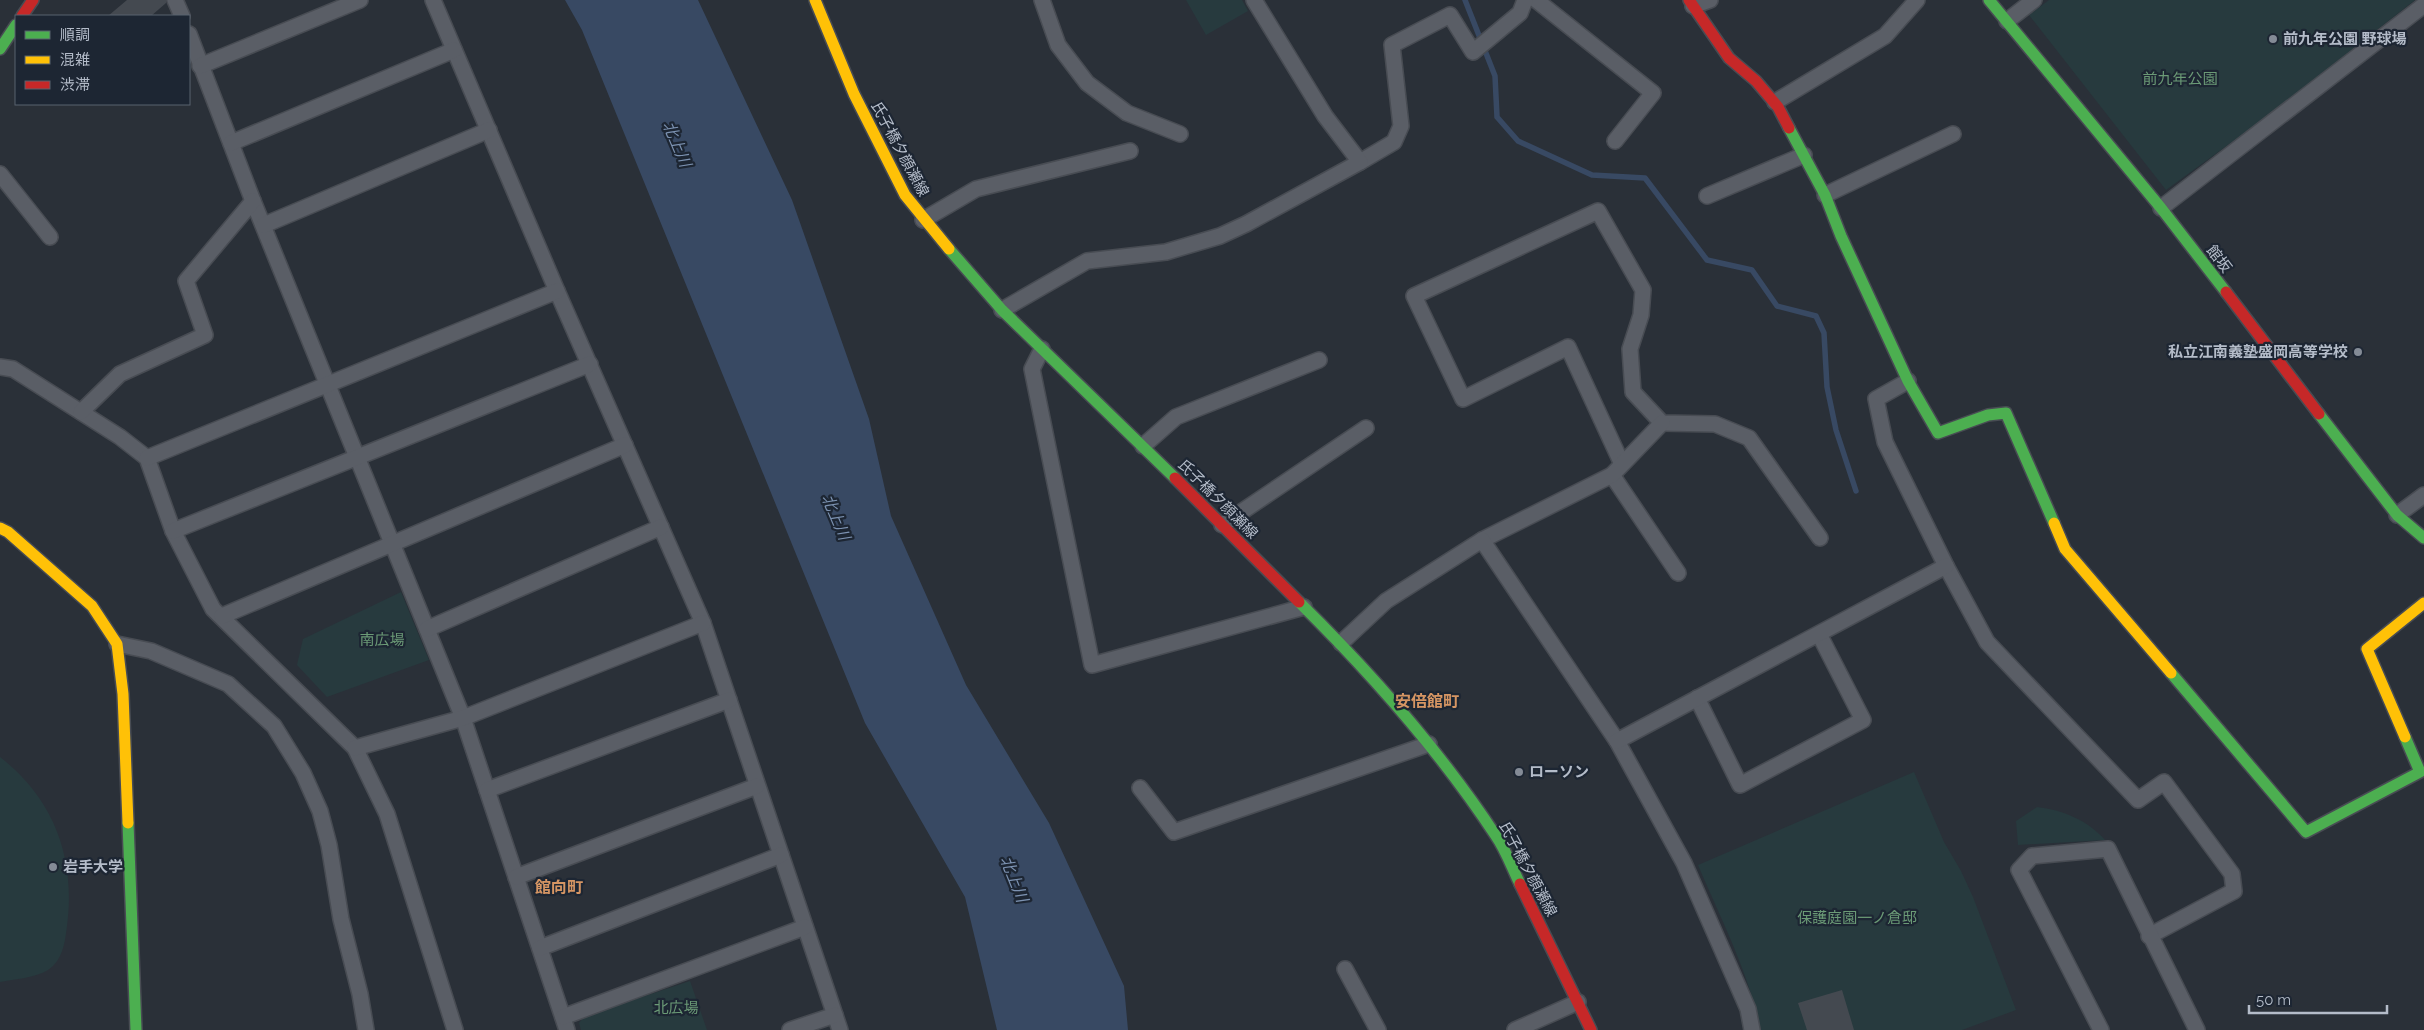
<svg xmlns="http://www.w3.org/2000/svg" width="2424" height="1030" font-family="Raleway,'Noto Sans JP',sans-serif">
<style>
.green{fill:#273a3e}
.water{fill:#384963}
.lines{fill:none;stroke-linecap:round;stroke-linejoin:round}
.stream{stroke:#384963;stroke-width:5.5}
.building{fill:#444950}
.street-casing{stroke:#484c53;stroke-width:18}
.fast-casing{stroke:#484c53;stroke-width:14}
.slow-casing{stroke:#484c53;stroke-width:14}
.jam-casing{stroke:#484c53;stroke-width:14}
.street{stroke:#5a5e66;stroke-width:15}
.fast{stroke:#4caf50;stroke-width:11}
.slow{stroke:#ffc107;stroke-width:11}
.jam{stroke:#c62828;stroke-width:11}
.poi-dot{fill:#848b96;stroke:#1d2633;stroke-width:2}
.labels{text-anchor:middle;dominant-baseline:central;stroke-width:4.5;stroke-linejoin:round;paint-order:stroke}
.poi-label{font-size:15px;font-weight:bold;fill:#b4bcc9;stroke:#1d2633;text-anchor:start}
.park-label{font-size:15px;fill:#6b9a76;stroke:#1d2633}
.street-label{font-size:15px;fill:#b4bcc9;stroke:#1d2633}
.water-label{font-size:16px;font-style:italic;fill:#7c92b1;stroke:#1d2633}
.neighbourhood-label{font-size:16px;font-weight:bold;fill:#d59563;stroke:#1d2633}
</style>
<rect width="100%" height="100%" fill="#2a3038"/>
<!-- green -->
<g class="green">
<polygon points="1186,0 1242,0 1248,11 1206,35"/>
<polygon points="2049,0 2415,0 2265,118 2166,190 2029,15"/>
<polygon points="401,592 429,660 327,697 297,665 303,639"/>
<path d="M0,757C54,799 76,858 67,926C65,942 63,960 48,970C35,978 15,979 0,982Z"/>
<path d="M1914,772L1944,842L1961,871L1973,897L2016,1010L1962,1030H1760C1751,977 1719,915 1698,865Z"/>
<path d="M2037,807C2063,810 2087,820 2105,840L2018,845L2016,821Z"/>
<polygon points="690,981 707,1030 581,1030 579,1023 585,1016"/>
</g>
<!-- water -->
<polygon class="water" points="565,0 698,0 792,200 869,419 891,516 966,685 1049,823 1124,986 1128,1030 997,1030 965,897 865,723 582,30"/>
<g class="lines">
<!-- stream -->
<polyline class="stream" points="1465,0 1495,76 1497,117 1518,141 1592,175 1645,178 1707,260 1752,270 1777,306 1816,316 1824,333 1827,387 1836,430 1856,491"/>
</g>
<!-- building -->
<g class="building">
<polygon points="127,0 166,0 166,3 151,16 108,16"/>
<polygon points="1842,990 1854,1030 1807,1030 1798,1003"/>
</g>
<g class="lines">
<!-- street casing -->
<g class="street-casing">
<g id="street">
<polyline points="175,0 182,16"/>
<polyline points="433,0 557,291 703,623 840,1030"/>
<polyline points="1042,0 1058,45 1087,83 1127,113 1180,134"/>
<polyline points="1536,0 1653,93 1615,141"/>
<polyline points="1693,6 1710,0"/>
<polyline points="2007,21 2034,0"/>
<polyline points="189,34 253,201 463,718 567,1030"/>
<polyline points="200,66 360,0"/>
<polyline points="1775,102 1885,36 1917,0"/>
<polyline points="231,143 454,50"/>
<polyline points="1360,162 1394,142 1401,126 1392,45 1450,15 1473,52 1520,13 1525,0"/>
<polyline points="0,174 50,237"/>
<polyline points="1825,195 1953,134"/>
<polyline points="1707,196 1804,155"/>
<polyline points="2161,208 2424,5"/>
<polyline points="923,220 976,189 1130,151"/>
<polyline points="264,225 489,130"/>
<polyline points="1002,310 1087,261 1166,252 1220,236 1246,224 1360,162 1325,116 1254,0"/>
<polyline points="1042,349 1032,369 1092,665 1304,607"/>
<polyline points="0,367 13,369 120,437 147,458 173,531 213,609 355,748 387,814 455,1030"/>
<polyline points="1908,381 1876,399 1885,442 1946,566 1987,642 2138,800 2164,782 2232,874 2234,891 2149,936"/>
<polyline points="81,412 120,374 205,335 186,281 253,201"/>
<polyline points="1143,446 1176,417 1319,360"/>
<polyline points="147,458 557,291"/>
<polyline points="1622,464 1568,347 1463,399 1414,296 1598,211 1643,290 1641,315 1630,349 1633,392 1662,423 1715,424 1749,438 1820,538"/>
<polyline points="1612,475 1678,573"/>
<polyline points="2397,515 2424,495"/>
<polyline points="1222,525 1366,428"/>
<polyline points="173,531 590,364"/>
<polyline points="1482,540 1612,475 1662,423"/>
<polyline points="222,616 625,445"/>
<polyline points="427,629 661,527"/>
<polyline points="1341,643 1386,601 1482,540 1617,741 1684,863 1748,1009 1752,1030"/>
<polyline points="117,644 151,651 228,684 274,726 303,773 320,811 329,845 341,919 360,994 366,1030"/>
<polyline points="1697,698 1740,785 1863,720 1819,634"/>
<polyline points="1617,741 1946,566"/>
<polyline points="355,748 463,718 703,623"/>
<polyline points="1140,788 1174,832 1429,744"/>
<polyline points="487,790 729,700"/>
<polyline points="516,877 757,786"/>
<polyline points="540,948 781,855"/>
<polyline points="1345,969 1378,1030"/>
<polyline points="563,1017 805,927"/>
<polyline points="790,1030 835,1015"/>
<polyline points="1515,1030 1578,1002"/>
<polyline points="2101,1030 2019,870 2032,856 2108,849 2197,1030"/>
</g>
</g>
<!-- fast casing -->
<g class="fast-casing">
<g id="fast">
<polyline points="1989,0 2161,208 2226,292"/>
<polyline points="0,49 16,25"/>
<polyline points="1789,128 1825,195 1841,236 1908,381 1938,433 1988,415 2006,413 2054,523"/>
<polyline points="949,249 1002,310 1175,478"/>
<polyline points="2319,414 2397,515 2424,538"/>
<path d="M1299,602C1371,673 1440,751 1496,836C1506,850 1512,868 1520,884"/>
<polyline points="2171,673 2306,832 2420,772 2405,737"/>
<polyline points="128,823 136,1030"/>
</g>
</g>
<!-- slow casing -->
<g class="slow-casing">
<g id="slow">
<polyline points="815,0 854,94 905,195 949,249"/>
<polyline points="2054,523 2065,549 2171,673"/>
<polyline points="0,528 8,532 92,606 117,644 123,694 128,823"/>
<polyline points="2405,737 2367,649 2424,603"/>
</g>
</g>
<!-- jam casing -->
<g class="jam-casing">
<g id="jam">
<polyline points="1689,0 1729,58 1756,81 1778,107 1789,128"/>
<polyline points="22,16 33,0"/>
<polyline points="2226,292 2319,414"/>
<polyline points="1175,478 1299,602"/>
<polyline points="1520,884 1591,1030"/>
</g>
</g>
<!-- street -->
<use href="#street" class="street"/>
<!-- fast -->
<use href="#fast" class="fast"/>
<!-- slow -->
<use href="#slow" class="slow"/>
<!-- jam -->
<use href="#jam" class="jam"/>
</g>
<!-- markers -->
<g class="poi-dot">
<circle cx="2273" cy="39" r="5"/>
<circle cx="2358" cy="352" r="5"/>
<circle cx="1519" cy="772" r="5"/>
<circle cx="53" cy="867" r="5"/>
</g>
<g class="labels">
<!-- poi labels -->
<g class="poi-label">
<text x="2283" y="39">前九年公園 野球場</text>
<text x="2348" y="352" text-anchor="end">私立江南義塾盛岡高等学校</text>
<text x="1529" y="772">ローソン</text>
<text x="63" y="867">岩手大学</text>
</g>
<!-- park labels -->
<g class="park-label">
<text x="2180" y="79">前九年公園</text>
<text x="382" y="640">南広場</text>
<text x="1857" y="918">保護庭園一ノ倉邸</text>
<text x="676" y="1008">北広場</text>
</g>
<!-- street labels -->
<g class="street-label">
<text transform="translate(900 149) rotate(62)">氏子橋夕顔瀬線</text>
<text transform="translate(2219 259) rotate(52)">館坂</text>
<text transform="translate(1218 499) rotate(45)">氏子橋夕顔瀬線</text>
<text transform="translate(1528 869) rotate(62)">氏子橋夕顔瀬線</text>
</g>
<!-- water labels -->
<g class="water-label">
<text transform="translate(677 144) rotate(67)">北上川</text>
<text transform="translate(836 517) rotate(67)">北上川</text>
<text transform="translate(1014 879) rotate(68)">北上川</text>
</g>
<!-- neighbourhood labels -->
<g class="neighbourhood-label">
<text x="1427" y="701">安倍館町</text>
<text x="559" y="887">館向町</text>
</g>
</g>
<!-- legend -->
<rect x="15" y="15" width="175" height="90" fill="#1d2633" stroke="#59626f"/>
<rect x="25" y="31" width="25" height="8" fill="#4caf50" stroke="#59626f"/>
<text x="60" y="40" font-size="15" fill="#b4bcc9">順調</text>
<rect x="25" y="56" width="25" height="8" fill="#ffc107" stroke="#59626f"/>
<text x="60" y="65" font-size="15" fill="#b4bcc9">混雑</text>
<rect x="25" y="81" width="25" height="8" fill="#c62828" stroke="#59626f"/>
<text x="60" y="90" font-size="15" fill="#b4bcc9">渋滞</text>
<!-- scale -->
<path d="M2249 1005v8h138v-8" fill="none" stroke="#b4bcc9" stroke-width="2.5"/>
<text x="2256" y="1005" font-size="15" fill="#b4bcc9" stroke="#1d2633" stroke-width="4" paint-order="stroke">50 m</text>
</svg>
